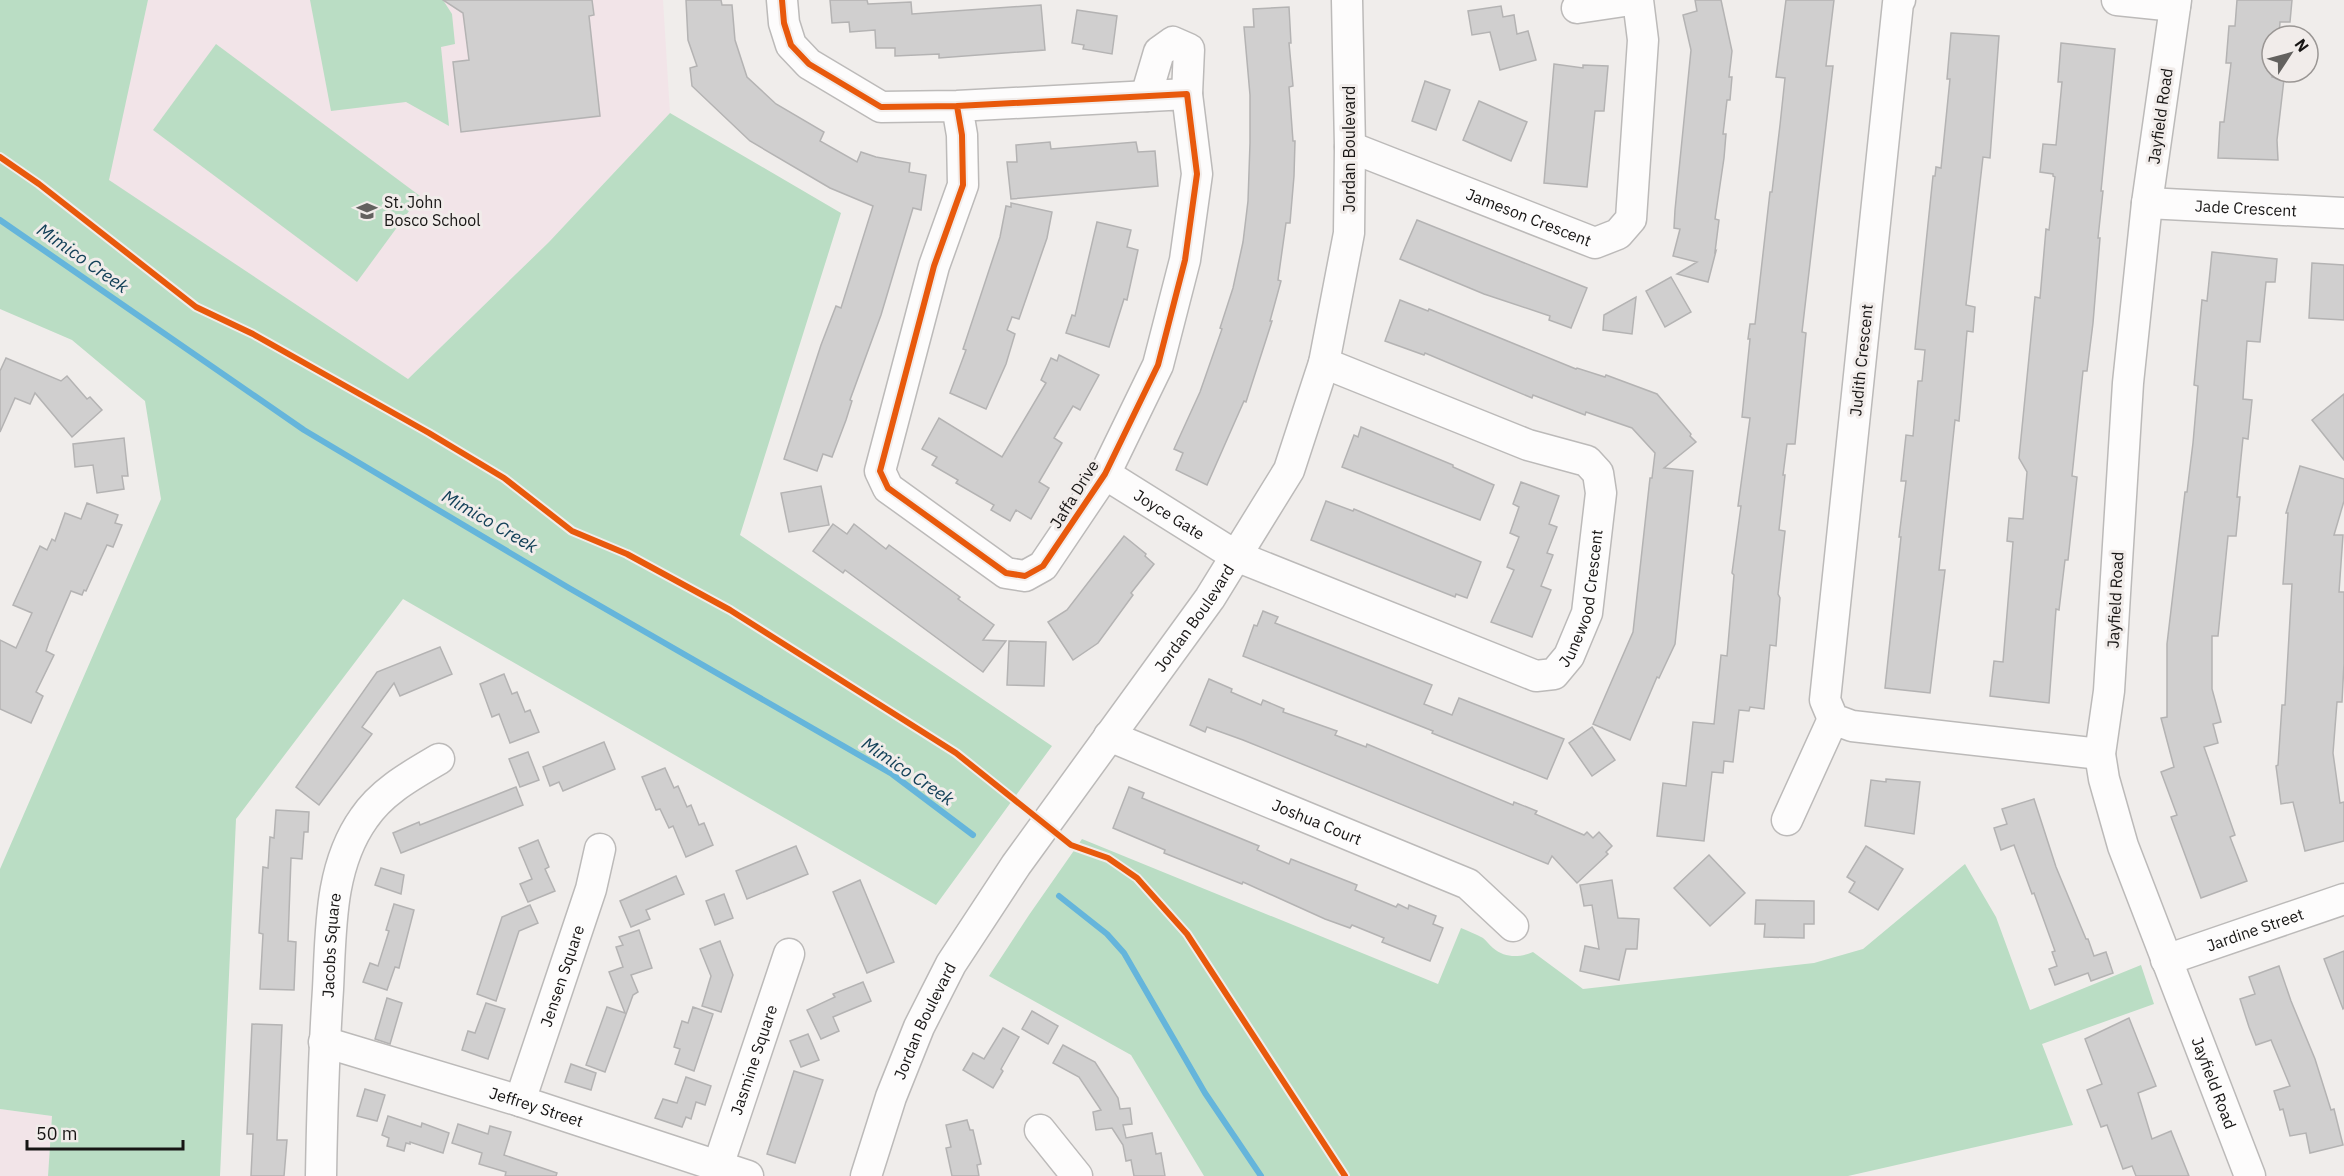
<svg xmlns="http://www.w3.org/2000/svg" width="2344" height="1176" font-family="'IBM Plex Sans',sans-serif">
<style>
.education{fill:#f2e4e8}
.green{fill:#baddc4}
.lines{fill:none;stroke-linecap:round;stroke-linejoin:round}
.stream{stroke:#65b5db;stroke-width:6}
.building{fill:#d0cfcf;stroke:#b4b3b3;stroke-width:1.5}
.minor-casing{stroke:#bcbab9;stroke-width:33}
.minor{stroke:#fdfcfc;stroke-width:30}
.cycleway-casing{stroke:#f1ecea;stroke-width:10}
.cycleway{stroke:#e8590c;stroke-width:6}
.labels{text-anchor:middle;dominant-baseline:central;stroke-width:6;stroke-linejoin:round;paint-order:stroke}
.street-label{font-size:16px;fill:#171514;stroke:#f1ecea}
.poi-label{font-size:16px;fill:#171514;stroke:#f1ecea;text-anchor:start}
.water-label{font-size:18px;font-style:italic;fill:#134058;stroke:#f1ecea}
</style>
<rect width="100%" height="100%" fill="#f0edeb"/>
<!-- education -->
<g class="education">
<polygon points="148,0 663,0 670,113 549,242 408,379 108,180"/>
<polygon points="0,1109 52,1116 48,1176 0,1176"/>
</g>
<!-- green -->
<g class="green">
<polygon points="0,0 148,0 109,180 408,379 549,242 670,113 841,213 740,535 1052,746 936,905 403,599 236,819 220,1176 48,1176 52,1116 0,1109 0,869 161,499 145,401 72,340 0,309"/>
<polygon points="310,0 443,0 452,14 455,44 441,47 449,126 406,102 331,111"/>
<polygon points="216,44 420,196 357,282 153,130"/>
<path d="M1082,839L1438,984L1461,928C1468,931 1476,934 1483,938C1487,941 1489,945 1493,948C1505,958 1519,958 1533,952L1583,989L1814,963L1863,949L1965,864L1996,917L2030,1010L2141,965L2154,1004L2042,1044L2073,1125L1848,1176H1204L1131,1055L989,976L1029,915Z"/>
</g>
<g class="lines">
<!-- stream -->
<g class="stream">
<polyline points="0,220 304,430 569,588 892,774 973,835"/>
<polyline points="1059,896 1107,934 1124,953 1205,1093 1261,1176"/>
</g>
</g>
<!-- building -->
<g class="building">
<polygon points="443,0 592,0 594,15 589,16 600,116 461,132 453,62 469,60 463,13"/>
<polygon points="686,0 721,0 722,5 732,5 735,40 747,77 776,104 824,132 820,141 857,162 861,152 876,157 910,163 909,172 926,175 921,210 913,208 881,315 850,400 852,401 846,420 832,457 823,454 817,471 784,459 821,345 836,306 841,308 873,206 830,188 750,141 692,86 690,68 697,66 688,40"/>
<polygon points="830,0 867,0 868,4 911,2 912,14 1041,5 1045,50 939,58 939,54 895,56 895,48 876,48 875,30 850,32 849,22 832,23"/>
<polygon points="1695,0 1721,0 1732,51 1729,77 1732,77 1730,100 1727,100 1723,134 1726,134 1724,158 1715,219 1719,220 1715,252 1716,251 1708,282 1677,274 1697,262 1673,256 1680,229 1674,228 1675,210 1691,50 1683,15 1697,11"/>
<polygon points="1786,0 1834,0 1826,66 1833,66 1802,332 1806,333 1795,444 1787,444 1783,475 1785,475 1779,530 1785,531 1778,594 1780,598 1776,646 1770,645 1764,709 1750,707 1749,711 1739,710 1733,762 1724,761 1723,773 1712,772 1704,841 1657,836 1663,783 1686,786 1693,722 1714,724 1721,655 1727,656 1734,575 1732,573 1741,506 1738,506 1750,418 1742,417 1750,339 1748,339 1750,324 1755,324 1770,192 1772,192 1780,125 1785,78 1776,77"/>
<polygon points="2237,0 2292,0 2290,22 2280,22 2279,36 2272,36 2272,77 2284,79 2277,140 2278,160 2218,158 2220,122 2224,122 2231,63 2226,63 2229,26 2235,26"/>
<polygon points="1501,6 1503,17 1514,15 1517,34 1528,31 1536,60 1500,70 1490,32 1472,35 1468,11"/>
<polygon points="1289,7 1291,43 1289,43 1293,86 1289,87 1293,141 1295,141 1294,176 1290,223 1286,223 1278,280 1281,281 1270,321 1272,321 1246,402 1244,401 1207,485 1176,470 1183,453 1174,449 1200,392 1222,329 1220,328 1233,288 1243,242 1248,201 1250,143 1250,95 1244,27 1254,27 1253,9"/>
<polygon points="1077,10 1117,16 1112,54 1083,49 1084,45 1072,43"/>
<polygon points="1951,33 1999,36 1990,158 1983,157 1966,305 1975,307 1973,332 1967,331 1959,421 1955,420 1939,570 1945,570 1930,693 1885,688 1901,537 1899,537 1906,481 1901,481 1906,435 1913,436 1918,381 1922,381 1925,350 1915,349 1933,176 1935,176 1936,167 1941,168 1950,79 1947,79"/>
<polygon points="2061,43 2115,49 2101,191 2103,191 2098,238 2100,238 2093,323 2087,371 2083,371 2072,476 2077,477 2068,560 2065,560 2059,610 2056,609 2049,703 1990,696 1994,661 2003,662 2013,542 2007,541 2009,518 2023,519 2027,472 2019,458 2035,297 2040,298 2046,229 2049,230 2055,177 2053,176 2053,174 2040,172 2043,144 2056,145 2062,82 2058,82"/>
<polygon points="1554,64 1583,68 1583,65 1608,66 1604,111 1595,111 1587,187 1544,183"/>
<polygon points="1425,81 1450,90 1436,130 1412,121"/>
<polygon points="1479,101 1527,122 1511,161 1463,140"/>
<polygon points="1050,142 1051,149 1136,142 1138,152 1155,151 1158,186 1011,199 1007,162 1017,162 1016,145"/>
<polygon points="1011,203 1052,212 1047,238 1019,319 1012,317 1007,330 1015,334 1006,364 986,409 950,393 966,350 963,349 1000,237 1006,206 1011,207"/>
<polygon points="1417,220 1587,288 1571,328 1549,320 1550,316 1484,294 1400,259"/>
<polygon points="1097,222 1131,230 1127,247 1138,250 1127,300 1124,299 1109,347 1066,333 1072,315 1075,316"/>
<polygon points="2212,252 2277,259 2275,282 2266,282 2260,342 2247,341 2243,399 2252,400 2248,439 2243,438 2237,497 2240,497 2236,536 2228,536 2218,636 2212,636 2212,689 2221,722 2213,724 2218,743 2204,747 2235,835 2230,837 2247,881 2201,898 2171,817 2177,815 2161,772 2174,767 2161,718 2167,717 2167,644 2185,492 2187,492 2193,443 2198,386 2194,385 2202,300 2207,301"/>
<polygon points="2312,263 2344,265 2344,320 2309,318"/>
<polygon points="1671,277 1691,312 1665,327 1646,291"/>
<polygon points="1636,297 1632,334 1603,330 1604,315"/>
<polygon points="1400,300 1428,311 1429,309 1576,369 1577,368 1605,377 1606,375 1657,394 1691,434 1690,436 1696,442 1664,468 1693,471 1675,644 1659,678 1657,677 1630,740 1593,724 1633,632 1650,478 1652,478 1655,453 1632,428 1586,412 1585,415 1533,395 1532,398 1425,353 1424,355 1385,341"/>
<polygon points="1059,355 1099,375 1080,410 1073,406 1054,438 1062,443 1039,482 1049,488 1031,519 1016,510 1010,521 991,510 994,505 956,483 958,480 932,465 937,457 922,449 939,418 1002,457 1046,383 1041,380 1051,358 1057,361"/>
<polygon points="6,358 61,381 67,376 87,399 90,397 102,410 72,437 35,393 30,404 15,398 0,432 0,371"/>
<polygon points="2344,394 2344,460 2312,420"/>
<polygon points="1361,427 1453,465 1453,467 1494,485 1480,520 1342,467 1354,435 1358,437"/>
<polygon points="124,438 128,476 122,476 124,489 97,493 93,465 75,467 73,444"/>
<polygon points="2300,466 2344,479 2344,501 2334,535 2343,535 2339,592 2344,592 2344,663 2342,702 2337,702 2333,753 2340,803 2344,802 2344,841 2305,851 2293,802 2281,804 2276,766 2278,765 2282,705 2285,705 2292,584 2283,584 2288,513 2286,513"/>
<polygon points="1521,482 1559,496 1549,524 1557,527 1547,553 1553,555 1541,586 1551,590 1532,637 1491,622 1514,570 1507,567 1519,537 1510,533 1519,507 1513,504"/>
<polygon points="821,486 829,525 789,532 781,493"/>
<polygon points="1326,501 1353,511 1354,509 1481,562 1467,598 1456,594 1455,597 1311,540"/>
<polygon points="87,503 118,515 115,523 122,525 113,547 107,545 86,591 84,590 82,595 71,591 49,642 46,651 54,655 36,692 43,696 31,723 0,709 0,640 16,648 32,613 13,605 40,546 47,550 52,539 55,541 65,513 81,519"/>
<polygon points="833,524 847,534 854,524 886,549 889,545 960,597 958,599 994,625 983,640 1006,641 983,672 845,570 843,573 813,551"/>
<polygon points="1124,536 1146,554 1145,556 1154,564 1131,593 1133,595 1098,643 1073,660 1048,622 1067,610"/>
<polygon points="1263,611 1278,617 1275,623 1432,685 1424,704 1452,715 1459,698 1564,739 1547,779 1432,733 1433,731 1243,656 1254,625 1257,626"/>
<polygon points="1009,641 1046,642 1044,686 1007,685"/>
<polygon points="440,647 452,674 400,696 394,683 362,727 372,734 319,805 296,787 377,672"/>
<polygon points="504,674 512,694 517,692 525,712 530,710 539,732 510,743 499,714 492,717 480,684"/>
<polygon points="1209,679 1232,689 1231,692 1261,705 1263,700 1284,709 1283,712 1337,731 1335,735 1366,747 1367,744 1513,805 1514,802 1537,811 1535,814 1584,835 1587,832 1593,838 1599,832 1612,846 1606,852 1608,854 1577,883 1552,856 1548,864 1243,740 1207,727 1205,732 1190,725"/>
<polygon points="1592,727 1615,760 1592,776 1569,743"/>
<polygon points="604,742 615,769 563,791 559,782 550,786 543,767"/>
<polygon points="528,752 539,780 520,787 509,759"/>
<polygon points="665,768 674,788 678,786 687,807 691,805 699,825 704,823 713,845 686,857 673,826 669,828 660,809 656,810 642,777"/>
<polygon points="1886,779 1920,782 1914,834 1865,826 1871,780 1886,782"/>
<polygon points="516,787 523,805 401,853 393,833 419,822 420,825"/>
<polygon points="1129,787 1144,793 1142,798 1259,846 1257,850 1289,864 1291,859 1357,885 1355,890 1396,907 1398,904 1408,909 1409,905 1436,916 1433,924 1443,928 1430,961 1382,942 1384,938 1352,925 1350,928 1325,919 1243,882 1242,884 1164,853 1165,850 1113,828"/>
<polygon points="2034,799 2056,867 2086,939 2088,939 2094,956 2106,952 2113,973 2091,981 2088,973 2055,985 2049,969 2057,966 2052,952 2055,951 2034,893 2032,894 2014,845 2001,850 1994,828 2007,824 2002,809"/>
<polygon points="276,810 309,812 308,832 304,832 302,859 291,858 288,941 296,942 294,990 260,989 263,934 259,933 263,867 268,868 270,837 274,838"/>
<polygon points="538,840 549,867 545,869 555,891 528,902 520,884 532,879 519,848"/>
<polygon points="796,846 808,874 747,899 736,871"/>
<polygon points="1866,846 1903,869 1878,910 1849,892 1855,882 1847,877"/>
<polygon points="1709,855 1745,893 1710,926 1674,888"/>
<polygon points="381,868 404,875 401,894 375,885"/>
<polygon points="676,876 684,894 646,910 650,919 631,927 620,901"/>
<polygon points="860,880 894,962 867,973 833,892"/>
<polygon points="1612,880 1618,918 1639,919 1637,949 1626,949 1619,980 1580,971 1585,946 1599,949 1592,905 1584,906 1580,885"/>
<polygon points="724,894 733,918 715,925 706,901"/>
<polygon points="1756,900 1814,901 1814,924 1804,924 1804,938 1764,937 1765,924 1755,924"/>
<polygon points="394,904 414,910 399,968 395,967 387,990 363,982 370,963 378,966 389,931 386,930"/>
<polygon points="530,905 538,923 519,931 496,1001 477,994 502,917"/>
<polygon points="639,930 652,968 631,975 638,992 633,995 605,1072 586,1065 607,1007 625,1013 609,972 623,967 616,947 623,945 619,937"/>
<polygon points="720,941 733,975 721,1012 702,1006 711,976 700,949"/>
<polygon points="2344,951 2344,1008 2343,1009 2324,959"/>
<polygon points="2279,966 2291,1001 2315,1059 2331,1110 2334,1109 2343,1145 2310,1153 2306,1133 2290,1136 2283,1109 2280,1110 2274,1091 2290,1086 2271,1040 2256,1045 2249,1027 2240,999 2255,994 2249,977"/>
<polygon points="863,982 871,1001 833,1017 839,1031 821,1039 807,1010 835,997 833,994"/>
<polygon points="387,998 402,1003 390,1044 375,1039"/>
<polygon points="486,1003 505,1009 488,1059 462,1050 468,1031 475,1033"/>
<polygon points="693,1007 713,1014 694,1071 675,1064 680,1049 674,1047 682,1021 688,1023"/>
<polygon points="1032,1011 1058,1026 1048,1044 1022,1029"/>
<polygon points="2129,1018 2156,1086 2138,1093 2152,1139 2171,1131 2189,1176 2136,1176 2132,1166 2123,1169 2107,1125 2101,1127 2087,1090 2102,1084 2085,1039"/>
<polygon points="252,1024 282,1025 277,1140 287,1140 284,1176 251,1176 253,1134 247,1134"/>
<polygon points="1003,1028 1019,1037 1001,1069 1003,1071 993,1088 963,1070 973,1053 984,1059"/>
<polygon points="808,1034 819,1060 801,1067 790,1041"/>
<polygon points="1063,1045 1095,1062 1118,1098 1120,1109 1130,1108 1132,1124 1123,1125 1126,1138 1152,1133 1156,1154 1161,1153 1165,1176 1134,1176 1131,1160 1126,1161 1123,1145 1112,1128 1096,1130 1093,1112 1101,1110 1079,1077 1053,1063"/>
<polygon points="571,1064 596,1073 591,1090 565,1082"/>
<polygon points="794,1071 823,1080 795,1163 767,1154"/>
<polygon points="686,1077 711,1086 705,1105 696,1102 691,1119 686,1117 682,1127 655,1118 663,1099 677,1103"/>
<polygon points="365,1089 385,1095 377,1121 357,1116"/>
<polygon points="388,1116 421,1127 422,1123 449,1133 443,1153 410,1142 410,1144 406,1143 404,1151 387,1146 389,1138 382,1135"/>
<polygon points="967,1120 970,1130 973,1130 981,1164 977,1165 979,1176 952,1176 946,1148 951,1147 946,1125"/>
<polygon points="458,1124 488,1134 490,1126 511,1132 504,1155 557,1173 556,1176 505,1176 506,1172 479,1164 482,1153 452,1143"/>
</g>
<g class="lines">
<!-- minor casing -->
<g class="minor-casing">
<g id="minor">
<polyline points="782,0 784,23 791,45 809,64 881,107 957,106 1187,94 1197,174 1185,260 1158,365 1105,474 1043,566 1025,576 1006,573 888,488 880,471 934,266 963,185 962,135 957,106"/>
<polyline points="1900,0 1898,3 1825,700 1833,719 1852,726 2100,754"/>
<polyline points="2117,0 2175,6"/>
<path id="s1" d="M2176,0L2147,203L2128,383L2109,691L2100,754L2104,779L2123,846L2250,1176"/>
<polyline points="1577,8 1631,0"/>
<polyline points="1146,96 1159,52 1173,42 1189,49 1187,94"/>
<path id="s2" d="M1350,147L1595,243L1618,234L1631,219L1643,40L1638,0"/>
<path id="s3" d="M2147,203L2344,213"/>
<path id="s4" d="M1105,474L1236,556L1536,676L1554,674L1569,656L1587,613L1601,493L1598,473L1587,461L1528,445L1324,363"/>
<path id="s5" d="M1109,736L1468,884L1513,926"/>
<polyline points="1787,820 1833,719"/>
<path id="s6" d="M2166,960L2344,899"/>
<path id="s7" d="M324,1042L520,1101L748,1176"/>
<path id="s8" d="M520,1101L591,889L600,849"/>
<polyline points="1040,1130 1077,1176"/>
<path id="s9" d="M718,1166L789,954"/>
<path id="s10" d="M321,1176C322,1114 324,1051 328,989C331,931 329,867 364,818C382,791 412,775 439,759"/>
<path id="s11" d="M866,1176L891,1097L919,1027L951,964L1016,865L1210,598L1289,470L1324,363L1349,233L1350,147L1347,0"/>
</g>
</g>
<!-- minor -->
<use href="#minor" class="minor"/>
<!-- cycleway casing -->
<g class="cycleway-casing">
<g id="cycleway">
<polyline points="782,0 784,23 791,45 809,64 881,107 957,106 1187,94 1197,174 1185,260 1158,365 1105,474 1043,566 1025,576 1006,573 888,488 880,471 934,266 963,185 962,135 957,106"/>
<polyline points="0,157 39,184 196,307 253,334 429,433 504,478 572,531 627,554 730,610 956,753 1071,845 1108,858 1137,878 1187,934 1345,1176"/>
</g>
</g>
<!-- cycleway -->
<use href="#cycleway" class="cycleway"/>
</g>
<!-- icons -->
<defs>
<g id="school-bare" transform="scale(1.62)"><path d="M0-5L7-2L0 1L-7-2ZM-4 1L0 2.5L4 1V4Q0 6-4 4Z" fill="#63615f" stroke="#f1ecea" stroke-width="2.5" paint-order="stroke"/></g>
</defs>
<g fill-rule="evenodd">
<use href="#school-bare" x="367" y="211"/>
</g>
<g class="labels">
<!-- street labels -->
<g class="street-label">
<text transform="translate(2160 116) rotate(-82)">Jayfield Road</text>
<text transform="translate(1349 149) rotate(-90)">Jordan Boulevard</text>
<text stroke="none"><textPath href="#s3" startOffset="99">Jade Crescent</textPath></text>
<text stroke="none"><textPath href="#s2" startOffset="192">Jameson Crescent</textPath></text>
<text transform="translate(1861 360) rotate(-84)">Judith Crescent</text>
<text transform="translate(1074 494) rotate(-58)">Jaffa Drive</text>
<text stroke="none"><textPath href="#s4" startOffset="76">Joyce Gate</textPath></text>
<text stroke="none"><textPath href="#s4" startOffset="579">Junewood Crescent</textPath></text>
<text transform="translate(2115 600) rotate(-87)">Jayfield Road</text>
<text stroke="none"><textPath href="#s11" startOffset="652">Jordan Boulevard</textPath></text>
<text stroke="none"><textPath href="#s5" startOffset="225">Joshua Court</textPath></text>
<text stroke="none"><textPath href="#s6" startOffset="94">Jardine Street</textPath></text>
<text stroke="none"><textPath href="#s10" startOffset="231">Jacobs Square</textPath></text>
<text stroke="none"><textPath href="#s8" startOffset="132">Jensen Square</textPath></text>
<text stroke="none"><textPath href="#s11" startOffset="166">Jordan Boulevard</textPath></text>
<text stroke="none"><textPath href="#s9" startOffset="112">Jasmine Square</textPath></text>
<text stroke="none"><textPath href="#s1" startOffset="1107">Jayfield Road</textPath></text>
<text stroke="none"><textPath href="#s7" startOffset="222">Jeffrey Street</textPath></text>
</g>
<!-- poi labels -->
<g class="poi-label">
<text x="384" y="202">St. John<tspan x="384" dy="18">Bosco School</tspan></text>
</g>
<!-- water labels -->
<g class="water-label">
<text transform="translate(83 258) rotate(35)">Mimico Creek</text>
<text transform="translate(490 521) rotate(30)">Mimico Creek</text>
<text transform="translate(908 771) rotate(34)">Mimico Creek</text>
</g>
</g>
<!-- north arrow -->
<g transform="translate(2290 54) rotate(54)"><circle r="28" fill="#f1ecea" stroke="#9a9694" stroke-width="1.5"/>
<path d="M0-4.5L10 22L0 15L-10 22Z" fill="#63615f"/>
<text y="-9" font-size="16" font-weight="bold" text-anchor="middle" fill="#171514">N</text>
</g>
<!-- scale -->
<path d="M27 1140v9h156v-9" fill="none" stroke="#171514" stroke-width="3"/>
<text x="36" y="1140" font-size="18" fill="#171514" stroke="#f1ecea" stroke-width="4.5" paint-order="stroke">50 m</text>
</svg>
